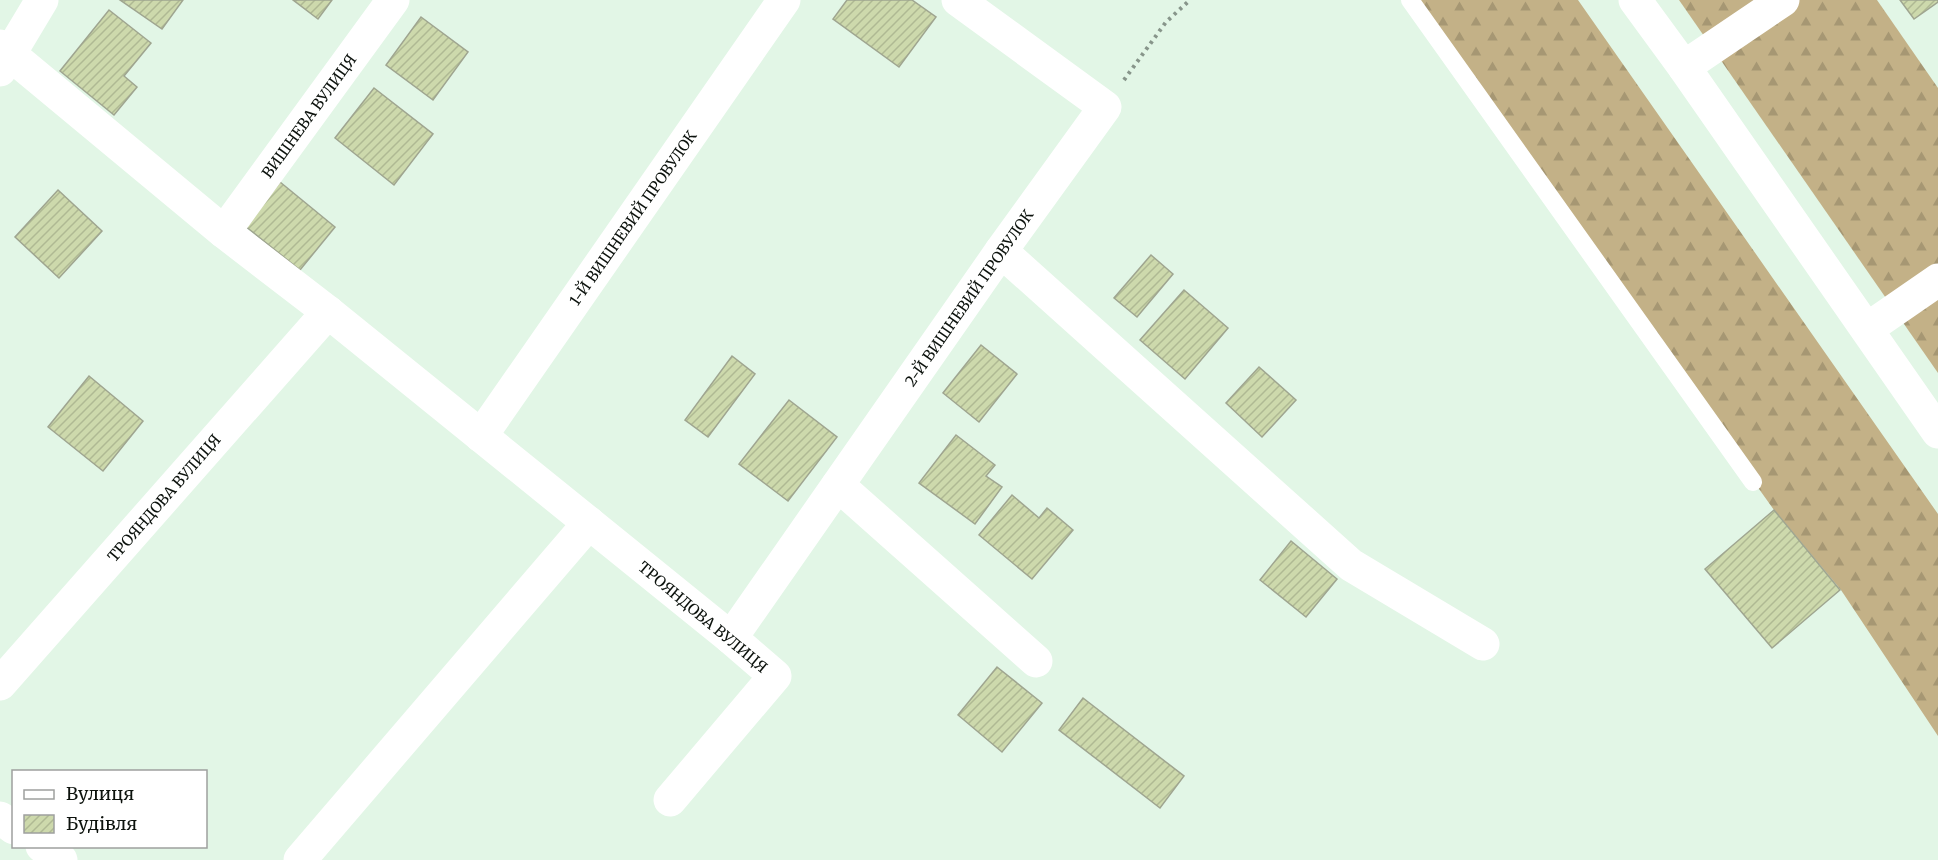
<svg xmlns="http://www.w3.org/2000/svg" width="1938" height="860" font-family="Merriweather,serif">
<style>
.forest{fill:url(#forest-firs)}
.building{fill:url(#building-hatch);stroke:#9fa590;stroke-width:1.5}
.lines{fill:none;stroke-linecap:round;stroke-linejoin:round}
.path{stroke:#87958a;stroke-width:4;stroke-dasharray:3 4.5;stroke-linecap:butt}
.service{stroke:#fff;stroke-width:18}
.minor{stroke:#fff;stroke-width:33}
.trunk{stroke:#fff;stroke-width:33}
.labels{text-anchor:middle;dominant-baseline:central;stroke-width:6;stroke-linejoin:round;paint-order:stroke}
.street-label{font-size:15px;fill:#0c120d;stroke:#fff}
</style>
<defs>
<pattern id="forest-firs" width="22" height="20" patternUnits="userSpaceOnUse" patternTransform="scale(1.5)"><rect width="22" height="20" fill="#c3b187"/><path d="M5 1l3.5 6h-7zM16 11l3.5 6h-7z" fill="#a69773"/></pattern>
<pattern id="building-hatch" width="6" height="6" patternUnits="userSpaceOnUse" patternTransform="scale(1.5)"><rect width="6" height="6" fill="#cdd9ac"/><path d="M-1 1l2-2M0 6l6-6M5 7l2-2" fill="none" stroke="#afb993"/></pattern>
</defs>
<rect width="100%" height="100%" fill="#e2f6e6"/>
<!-- forest -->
<g class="forest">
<polygon points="1410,0 1578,0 1938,514 1938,736 1841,590 1774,510"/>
<polygon points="1679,0 1877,0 1938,88 1938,373"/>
</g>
<!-- building -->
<g class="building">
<polygon points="120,0 183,0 162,29"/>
<polygon points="293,0 332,0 318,19"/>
<polygon points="847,0 912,0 936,17 899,67 833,19"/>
<polygon points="1900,0 1938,0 1938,2 1914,19"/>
<polygon points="109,10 151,43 124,76 137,87 114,115 60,71"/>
<polygon points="421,17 468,52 433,100 386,65"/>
<polygon points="374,88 433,134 394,185 335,138"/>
<polygon points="280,182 335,227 300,270 245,226"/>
<polygon points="58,190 102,231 59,278 15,237"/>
<polygon points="1151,255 1173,274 1137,317 1114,298"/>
<polygon points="1184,290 1228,328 1185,379 1140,340"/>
<polygon points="981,345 1017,374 979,422 943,393"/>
<polygon points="732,356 755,374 708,437 685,420"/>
<polygon points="1259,367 1296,400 1262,437 1226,403"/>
<polygon points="89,376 143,421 103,471 48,427"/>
<polygon points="789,400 837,437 788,501 739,464"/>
<polygon points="956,435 995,465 986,476 1002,487 975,524 919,483"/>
<polygon points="1012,495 1039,518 1047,508 1073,530 1032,579 979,535"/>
<polygon points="1774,510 1840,590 1772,648 1705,569"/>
<polygon points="1291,541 1337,579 1306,617 1260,580"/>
<polygon points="997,667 1042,703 1002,752 958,715"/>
<polygon points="1083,698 1184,776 1160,808 1059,730"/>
</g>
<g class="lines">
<!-- path -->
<polyline class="path" points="1124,80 1166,22 1190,0"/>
<!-- service -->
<polyline class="service" points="1410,0 1753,482"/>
<!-- minor -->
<g class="minor">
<polyline points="0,46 224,232 328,312 731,638 775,676 670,800"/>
<polyline points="1684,67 1783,0"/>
<polyline points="0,70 42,0"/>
<polyline points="224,232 393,0"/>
<polyline points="1001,251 1351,565 1483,644"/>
<polyline points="1867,329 1938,280"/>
<polyline points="481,436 784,0"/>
<polyline points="838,485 1036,661"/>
<polyline points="731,638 1001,251 1105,107 958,0"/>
<polyline points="0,684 328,312"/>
<polyline points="0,818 14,828"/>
<polyline points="42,846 61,860"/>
<polyline points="300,860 589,523"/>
</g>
<!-- trunk -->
<polyline class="trunk" points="1635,0 1684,67 1938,432"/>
</g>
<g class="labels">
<!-- street labels -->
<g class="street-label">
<text transform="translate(309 116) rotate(-54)">ВИШНЕВА ВУЛИЦЯ</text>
<text transform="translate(633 218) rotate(-55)">1-Й ВИШНЕВИЙ ПРОВУЛОК</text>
<text transform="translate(969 298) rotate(-55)">2-Й ВИШНЕВИЙ ПРОВУЛОК</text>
<text transform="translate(164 498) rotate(-49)">ТРОЯНДОВА ВУЛИЦЯ</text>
<text transform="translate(703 617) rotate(40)">ТРОЯНДОВА ВУЛИЦЯ</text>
</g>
</g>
<!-- legend -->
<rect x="12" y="770" width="195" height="78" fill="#ffffff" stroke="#9ea09e" stroke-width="1.5"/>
<rect x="24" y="790" width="30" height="9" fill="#ffffff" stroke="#9ea09e" stroke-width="1.5"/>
<text x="66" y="800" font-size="18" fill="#0c120d">Вулиця</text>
<rect x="24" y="815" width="30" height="18" fill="url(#building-hatch)" stroke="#9ea09e" stroke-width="1.5"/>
<text x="66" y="830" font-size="18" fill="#0c120d">Будівля</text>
</svg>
